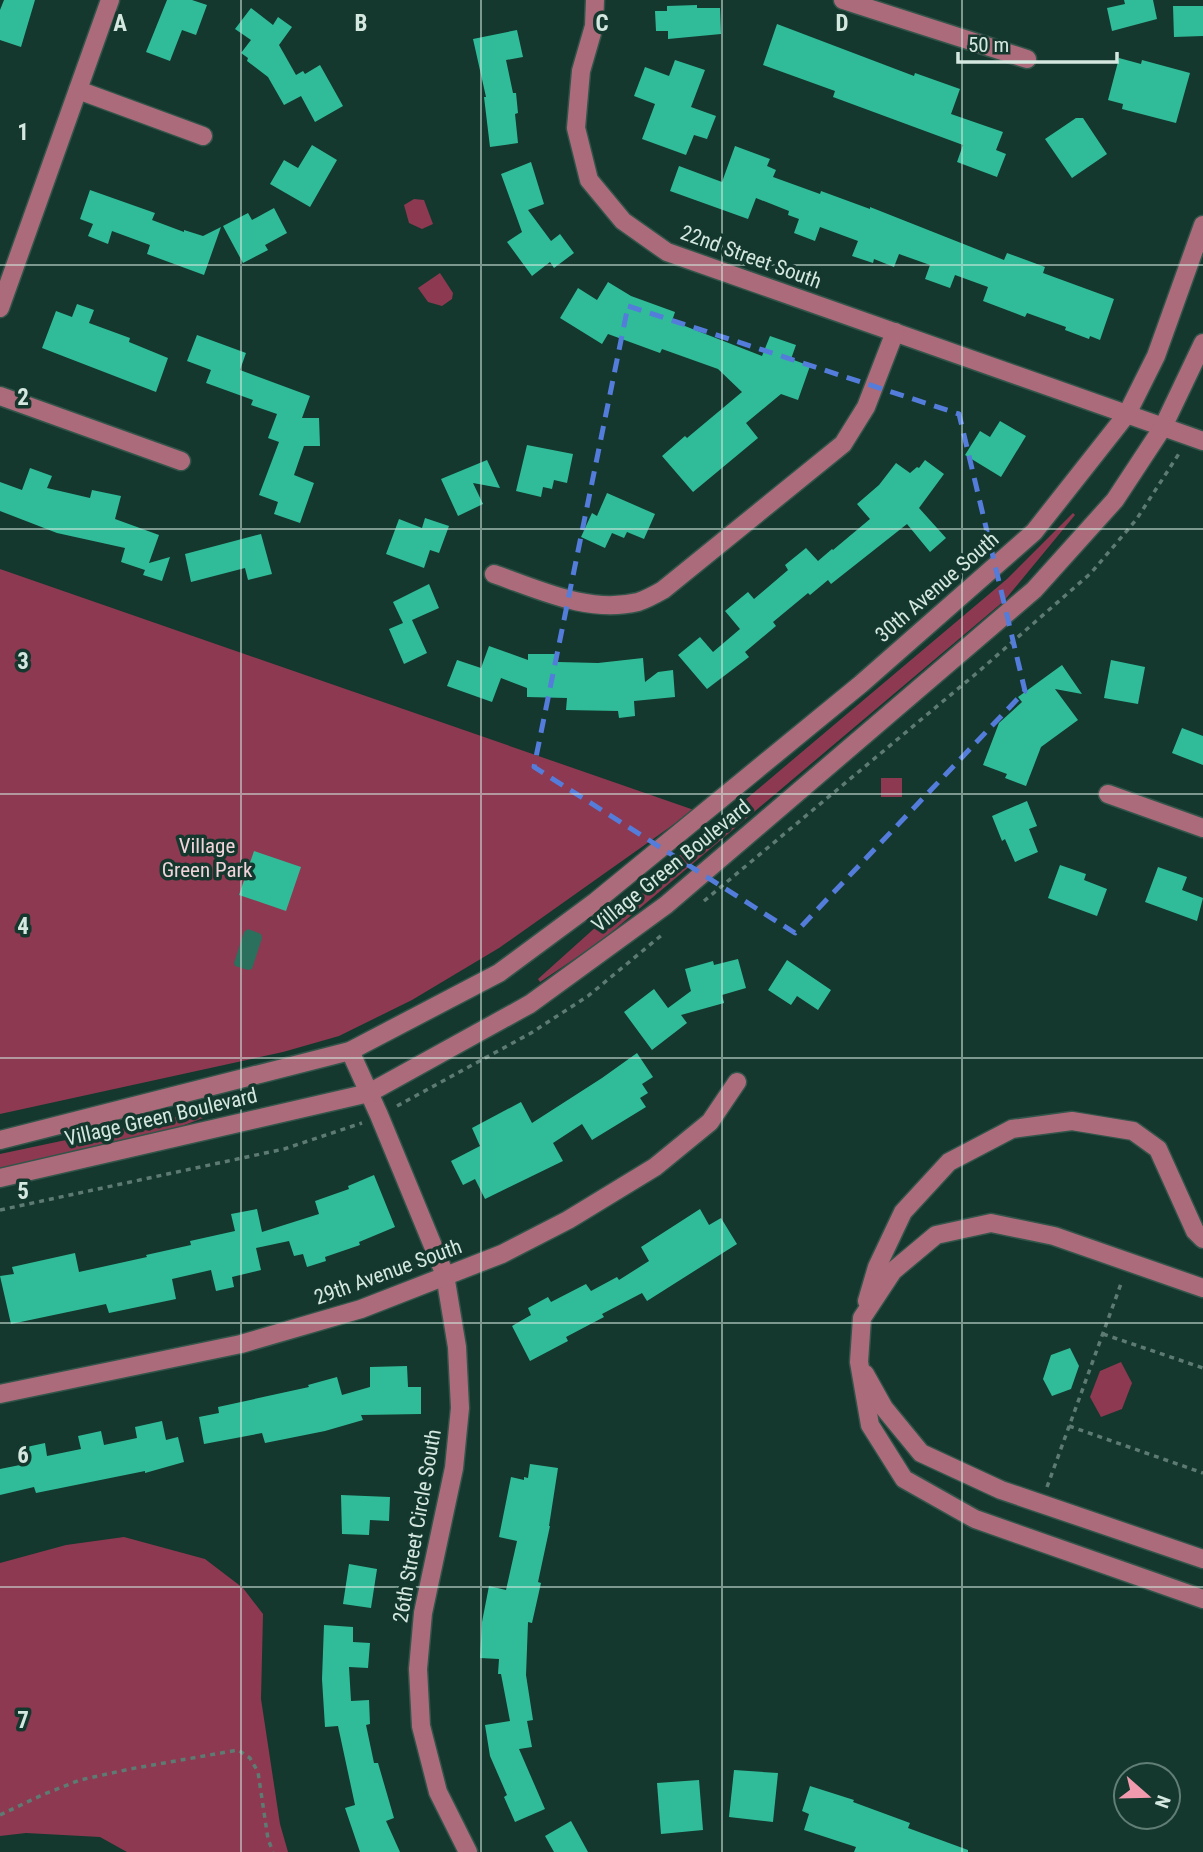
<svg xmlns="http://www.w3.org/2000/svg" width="1203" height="1852" font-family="'Roboto Condensed',sans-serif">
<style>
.green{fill:#8d3951}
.water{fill:#2b705d}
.building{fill:#31bc99}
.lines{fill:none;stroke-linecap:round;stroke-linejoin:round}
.minor-casing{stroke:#33544a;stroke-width:21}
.path{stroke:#5d7b72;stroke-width:3.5;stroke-dasharray:5 5;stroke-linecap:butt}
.minor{stroke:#ac6b7a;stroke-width:18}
.marked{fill:none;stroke:#547cda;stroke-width:5;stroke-dasharray:14 9;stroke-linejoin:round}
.grid{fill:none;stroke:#d4e8e0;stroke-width:2;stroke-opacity:0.55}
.labels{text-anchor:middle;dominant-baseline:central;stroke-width:7;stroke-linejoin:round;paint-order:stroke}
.street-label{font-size:21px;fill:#d4e8e0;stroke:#14382e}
.park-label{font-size:21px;fill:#f0d4d9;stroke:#14382e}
.grid-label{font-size:23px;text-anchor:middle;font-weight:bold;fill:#d4e8e0;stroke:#14382e;stroke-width:7;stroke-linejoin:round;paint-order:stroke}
</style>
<rect width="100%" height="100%" fill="#14382e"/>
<!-- green -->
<g class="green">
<polygon points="414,199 424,200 433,224 422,229 409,223 404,205"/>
<polygon points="440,273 453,293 452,299 442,306 428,302 418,288"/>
<polygon points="1073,513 1075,515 1004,601 601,941 540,982 538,979 617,908 1007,579"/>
<polygon points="0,569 694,810 499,948 412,1000 339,1036 283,1052 0,1114"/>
<rect x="881" y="778" width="21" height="19"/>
<polygon points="226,1106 227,1109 163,1133 0,1170 0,1154"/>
<polygon points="1121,1362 1132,1383 1122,1409 1101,1417 1090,1397 1100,1371"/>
<polygon points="124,1537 205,1559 243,1588 263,1614 261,1699 280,1824 288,1852 127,1852 100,1837 26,1833 0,1836 0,1563 66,1545"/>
</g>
<!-- water -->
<polygon class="water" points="248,929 261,934 262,938 252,969 248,970 235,966 234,963 244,932"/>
<!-- building -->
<g class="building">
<polygon points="4,0 35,0 21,47 0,40 0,10"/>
<polygon points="167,0 192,0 207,5 196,35 182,30 170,61 146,52"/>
<polygon points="1124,0 1153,0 1157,19 1112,31 1107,8 1125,4"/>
<polygon points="697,5 697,8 720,8 721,34 668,39 668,31 656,31 655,11 667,11 667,6"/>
<polygon points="1173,6 1203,6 1203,36 1174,37"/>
<polygon points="251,8 273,25 278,17 292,27 279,45 296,75 303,71 305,74 320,65 343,106 315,122 301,96 284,105 268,77 247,61 248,58 241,53 251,40 235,29"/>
<polygon points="777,24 914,76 915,73 960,89 951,114 1003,132 996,150 1006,154 997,177 957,162 963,145 833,97 835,91 763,65"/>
<polygon points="517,30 523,57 506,60 513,93 516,93 518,113 515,114 518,143 490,147 484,97 486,97 473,39"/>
<polygon points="1119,58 1141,64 1142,60 1190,73 1176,123 1122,109 1123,104 1108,100"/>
<polygon points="675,60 705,70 691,107 716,116 707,139 694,135 686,155 642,139 655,104 634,96 645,67 669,76"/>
<polygon points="1076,118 1083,118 1107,154 1072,178 1045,139"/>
<polygon points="312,145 337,160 310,207 270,184 284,160 298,168"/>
<polygon points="735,146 770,159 767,166 776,170 773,177 820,194 821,191 870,209 870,207 1004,260 1007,253 1045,267 1043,273 1114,299 1100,340 1090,336 1089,339 1065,330 1066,327 1027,313 1025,317 983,301 988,287 955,275 950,288 925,279 930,265 899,254 894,267 874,259 873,263 852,256 858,241 820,227 815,241 794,233 799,219 788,215 789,211 756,198 748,219 670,191 679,166 722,182"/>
<polygon points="531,162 544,204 528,210 551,241 560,234 574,253 554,268 550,262 532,276 507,242 522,232 501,174"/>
<polygon points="90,190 155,213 152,220 184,232 184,230 203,236 221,227 204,275 147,254 150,245 112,231 108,244 88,236 93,224 80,219"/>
<polygon points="274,208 287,233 265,245 268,250 243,263 223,226 248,213 252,220"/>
<polygon points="608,282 631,296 675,312 672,321 762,356 770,336 796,345 791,359 810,366 798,400 781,394 746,423 758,438 693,492 662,456 685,436 687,438 742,392 718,369 662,349 660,353 608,334 602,344 560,318 578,288 597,300"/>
<polygon points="77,304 94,310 89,323 130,338 129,342 168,358 156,392 42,348 56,311 72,317"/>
<polygon points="197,335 246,353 240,370 310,396 302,418 319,418 320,446 304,446 294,475 314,483 300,523 274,514 278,502 259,495 279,442 268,438 277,414 251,405 253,400 206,383 211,370 187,361"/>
<polygon points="1000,421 1026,436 1001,477 965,455 980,431 990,437"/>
<polygon points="527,445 573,454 567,483 554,480 552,489 543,487 541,497 516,491"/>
<polygon points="487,460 500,488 473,483 483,504 458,516 441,479"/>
<polygon points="925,460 944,474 919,508 946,538 930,552 907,524 831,584 828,580 810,595 808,593 773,622 776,626 745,652 749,657 707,689 678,655 700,637 713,652 740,629 725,611 748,592 754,599 788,570 785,565 806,548 818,561 832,549 833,550 870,519 857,504 879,485 896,463 910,473 917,467 919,468"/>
<polygon points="30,468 52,476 47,488 90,498 92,490 121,496 115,519 159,535 149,563 170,557 162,581 143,575 145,570 121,562 125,548 57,533 0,511 0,482 22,490"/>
<polygon points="607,493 655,514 644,539 627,532 624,538 612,533 605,548 581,537 592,513 597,516"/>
<polygon points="425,518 449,526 439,553 430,550 424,568 386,554 399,519 422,528"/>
<polygon points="261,534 272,574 248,580 245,568 191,582 185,554"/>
<polygon points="429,584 439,608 412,620 427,653 404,664 389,629 403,623 393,602"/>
<polygon points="489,646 528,660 528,654 558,654 558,662 598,663 643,658 645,682 658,672 673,670 675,697 634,701 635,716 619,718 618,711 566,710 567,698 527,697 527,688 501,678 492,702 447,686 457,660 481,668"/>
<polygon points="1111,660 1145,667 1138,704 1104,698"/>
<polygon points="1062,665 1082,694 1055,689 1078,720 1041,747 1026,786 1005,778 1007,774 983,765 999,723 1022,702 1018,697"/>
<polygon points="1182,728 1203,736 1203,765 1172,753"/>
<polygon points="1027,801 1037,826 1029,829 1038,852 1015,862 1005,839 1002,841 992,816"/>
<polygon points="254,851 301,867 286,911 239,895"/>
<polygon points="1060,865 1086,874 1084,880 1107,889 1097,916 1048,898"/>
<polygon points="1158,867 1187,877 1182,890 1203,898 1197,921 1145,902"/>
<polygon points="738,959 746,988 722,995 724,1003 681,1015 687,1023 652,1050 624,1012 654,989 668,1008 691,991 685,969 713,961 714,965"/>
<polygon points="787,960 831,990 818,1010 797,996 791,1005 768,990"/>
<polygon points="637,1053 653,1077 642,1084 648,1093 640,1098 646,1107 592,1140 582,1124 553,1143 563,1161 485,1199 475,1179 463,1185 451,1161 480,1146 472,1128 521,1102 532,1123 602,1078"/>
<polygon points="374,1175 395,1227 359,1242 360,1245 325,1257 326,1261 307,1267 303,1254 294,1256 289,1241 256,1248 261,1270 232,1277 234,1287 216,1291 211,1270 172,1279 176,1299 109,1313 106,1304 11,1324 0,1276 14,1274 12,1267 75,1253 79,1272 147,1257 146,1255 191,1245 190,1241 235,1231 231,1214 257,1209 262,1232 319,1214 315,1201 349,1189 348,1186"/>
<polygon points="700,1209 709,1225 721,1218 737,1244 647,1301 642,1293 602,1314 604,1317 566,1337 568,1341 530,1361 512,1326 531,1315 528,1308 548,1297 551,1302 586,1284 591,1291 617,1277 619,1280 649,1261 641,1247"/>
<polygon points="1070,1348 1079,1366 1071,1389 1052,1396 1043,1379 1051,1355"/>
<polygon points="407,1366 408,1387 421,1387 421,1414 361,1415 363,1420 325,1431 265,1443 262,1433 204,1444 199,1417 219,1413 218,1407 309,1387 308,1385 337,1377 342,1395 370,1387 370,1367"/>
<polygon points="162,1421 166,1440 178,1437 184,1462 145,1473 145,1471 36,1493 34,1487 0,1495 0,1469 25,1464 22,1448 45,1443 47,1456 81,1449 78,1436 101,1431 104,1445 137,1438 135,1427"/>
<polygon points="530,1464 558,1468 549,1526 550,1526 538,1582 541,1583 532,1623 528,1622 526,1675 533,1720 527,1721 532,1747 519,1749 545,1809 515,1822 504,1797 507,1795 490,1756 485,1725 510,1721 501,1674 498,1674 499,1659 480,1658 482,1622 489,1586 506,1590 517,1541 499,1537 511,1477 524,1480 524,1477 528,1478"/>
<polygon points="341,1495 390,1497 389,1521 370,1520 369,1535 342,1534"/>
<polygon points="349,1564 377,1569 371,1608 343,1604"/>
<polygon points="324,1625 353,1627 353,1642 370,1643 368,1668 349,1667 351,1701 369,1700 370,1724 366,1725 374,1763 378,1763 394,1818 386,1821 400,1852 360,1852 345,1808 355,1805 338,1726 325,1727 322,1679"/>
<polygon points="734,1770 778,1773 773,1822 729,1817"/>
<polygon points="699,1780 703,1830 661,1834 657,1783"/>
<polygon points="810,1786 854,1800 853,1802 910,1823 908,1828 968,1850 968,1852 854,1852 856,1847 804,1830 809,1814 802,1811"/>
<polygon points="571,1821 588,1852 554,1852 545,1836"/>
</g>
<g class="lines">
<!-- minor casing -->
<g class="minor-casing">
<g id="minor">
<polyline points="595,0 594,26 581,71 576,128 589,180 623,221 667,252 1203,441"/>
<polyline points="843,0 1027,59"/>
<polyline points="78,90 203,136"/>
<polyline points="0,308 110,0"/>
<polyline points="0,396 181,461"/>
<path d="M494,574C540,590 589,614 638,602C647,599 656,594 663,590L843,444L866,407L895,332"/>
<polyline points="1108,794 1203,828"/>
<polyline points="350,1051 379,1115 445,1275 457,1347 460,1408 454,1468 423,1613 418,1669 421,1726 438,1792 468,1852"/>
<polyline points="0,1140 350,1051 499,973 595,902 861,684 1034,532 1127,414 1156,356 1203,225"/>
<polyline points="0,1178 369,1093 530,1004 666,905 1034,590 1115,500 1163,427 1203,343"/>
<polyline points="1203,1288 1054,1236 991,1223 936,1235 893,1271 862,1318 859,1362 870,1425 904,1479 975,1519 1203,1599"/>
<polyline points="867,1301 877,1267 903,1212 949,1162 1012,1129 1072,1121 1133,1131 1158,1149 1195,1231 1203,1239"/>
<polyline points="865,1374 884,1408 921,1453 1001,1490 1203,1559"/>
<polyline points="0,1394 241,1344 361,1309 502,1254 568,1220 655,1167 710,1122 737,1082"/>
</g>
</g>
<!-- path -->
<g class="path">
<polyline points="704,901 978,672 1091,573 1136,520 1180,452"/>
<polyline points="397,1106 531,1033 588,996 663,934"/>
<polyline points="0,1210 284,1149 362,1123"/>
<polyline points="1103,1334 1203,1368"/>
<polyline points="1069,1426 1203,1473"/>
<polyline points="1047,1487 1122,1281"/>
<polyline points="0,1815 42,1795 80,1780 130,1769 238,1750 250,1758 258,1772 268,1839 273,1852"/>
</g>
<!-- minor -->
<use href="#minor" class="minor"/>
</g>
<!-- marked area -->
<path class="marked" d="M628,306L959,414L1025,691L795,933L534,767Z"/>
<!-- grid -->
<path class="grid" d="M241,0V1852M481,0V1852M722,0V1852M962,0V1852M0,265H1203M0,529H1203M0,794H1203M0,1058H1203M0,1323H1203M0,1587H1203"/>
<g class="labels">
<!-- street labels -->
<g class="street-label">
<text transform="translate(751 257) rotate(20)">22nd Street South</text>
<text transform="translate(937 587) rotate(-41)">30th Avenue South</text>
<text transform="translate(671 866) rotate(-39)">Village Green Boulevard</text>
<text transform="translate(161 1117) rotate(-13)">Village Green Boulevard</text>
<text transform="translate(388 1272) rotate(-20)">29th Avenue South</text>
<text transform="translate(417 1526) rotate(-80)">26th Street Circle South</text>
</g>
<!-- park labels -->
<g class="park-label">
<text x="207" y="846">Village<tspan x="207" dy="24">Green Park</tspan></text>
</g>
</g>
<g class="grid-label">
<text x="120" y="31">A</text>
<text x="361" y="31">B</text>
<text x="602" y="31">C</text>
<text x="842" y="31">D</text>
<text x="23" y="140">1</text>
<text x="23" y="405">2</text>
<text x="23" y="669">3</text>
<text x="23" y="934">4</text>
<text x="23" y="1199">5</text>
<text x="23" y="1463">6</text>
<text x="23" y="1728">7</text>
</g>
<!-- north arrow -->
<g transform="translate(1147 1796) rotate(110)"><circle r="33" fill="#14382e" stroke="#617e75" stroke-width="2"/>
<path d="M0-5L12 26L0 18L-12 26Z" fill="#f29aae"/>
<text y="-10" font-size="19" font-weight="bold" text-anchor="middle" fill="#d4e8e0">N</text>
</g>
<!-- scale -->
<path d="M958 52v10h159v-10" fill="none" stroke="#d4e8e0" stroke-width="3.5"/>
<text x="968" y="52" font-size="21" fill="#d4e8e0" stroke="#14382e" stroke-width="5" paint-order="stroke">50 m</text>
</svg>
